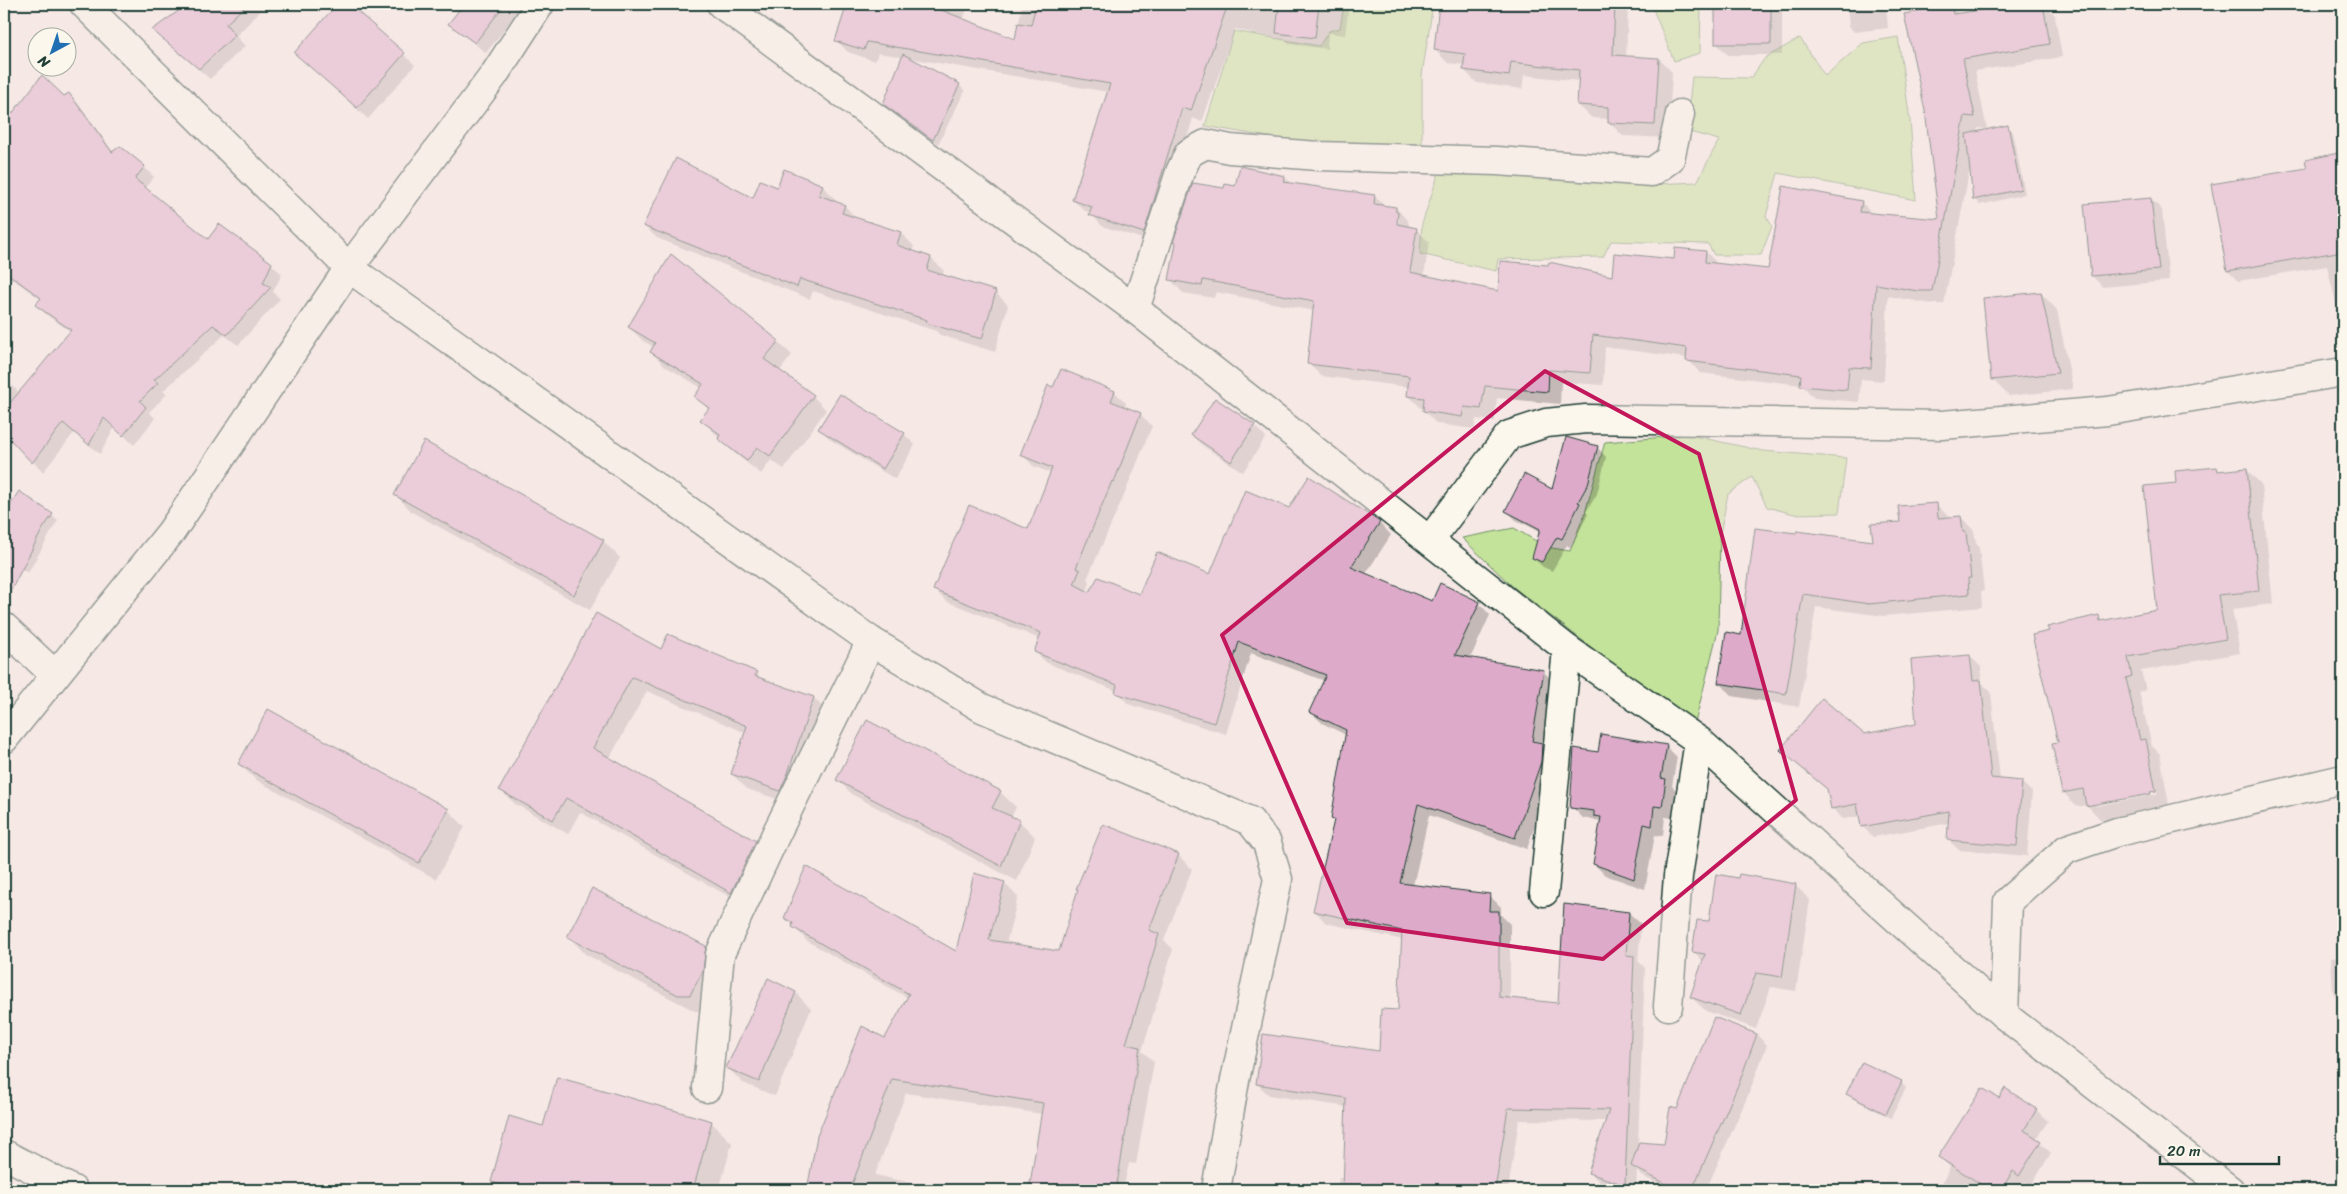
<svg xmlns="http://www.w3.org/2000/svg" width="2347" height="1194" font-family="Sriracha,sans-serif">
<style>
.green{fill:#c3e29a;stroke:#719067}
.shadow{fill:#0003;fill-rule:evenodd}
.building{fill:#ddabc9;stroke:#1f3d34}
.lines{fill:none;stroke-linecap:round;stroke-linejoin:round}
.minor-casing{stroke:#1f3d34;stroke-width:31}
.minor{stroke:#fbf7ec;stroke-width:28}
.marked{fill:none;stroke:#c2185b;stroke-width:4;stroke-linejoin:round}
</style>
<rect width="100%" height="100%" fill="#f5e8e5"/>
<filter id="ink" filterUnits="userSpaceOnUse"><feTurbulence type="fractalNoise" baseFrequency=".02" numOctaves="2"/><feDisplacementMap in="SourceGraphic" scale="10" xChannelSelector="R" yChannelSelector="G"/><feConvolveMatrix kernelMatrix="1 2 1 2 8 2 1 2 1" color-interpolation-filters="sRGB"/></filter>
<g filter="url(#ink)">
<!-- green -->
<g class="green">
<polygon points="1344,4 1433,4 1422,75 1422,146 1349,151 1205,126 1234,31 1319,46 1329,31 1340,28"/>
<polygon points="1651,4 1701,4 1700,53 1674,61"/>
<polygon points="1898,37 1910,120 1916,200 1778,173 1766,216 1772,226 1761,255 1714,255 1708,244 1611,241 1603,257 1498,259 1496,271 1420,254 1422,224 1440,169 1657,184 1697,182 1719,140 1686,131 1692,77 1751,78 1765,58 1800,38 1825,76 1863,43"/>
<polygon points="1689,435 1763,451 1846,458 1839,513 1794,514 1767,507 1752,477 1728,494 1720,534 1718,630 1694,727 1512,586 1462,538 1514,528 1546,547 1570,551 1585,513 1605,442"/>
</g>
<!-- shadow -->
<g class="shadow">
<polygon points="190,4 266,5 236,36 245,46 210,79 154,31"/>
<polygon points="339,4 347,4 415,65 368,119 296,53"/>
<polygon points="446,4 514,4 520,9 486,53 450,24 458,13"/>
<polygon points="848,4 969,4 963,20 1016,40 1022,4 1349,4 1345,35 1328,33 1327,49 1289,44 1285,40 1235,29 1202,122 1193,118 1155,243 1102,226 1091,213 1085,211 1073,200 1108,92 909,58 960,86 965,91 938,144 884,103 904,57 878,53 875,61 848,52 836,40"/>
<polygon points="1441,4 1624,4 1628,7 1626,57 1659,59 1672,72 1668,138 1623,136 1609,122 1609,119 1592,118 1578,105 1579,81 1524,75 1522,89 1477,83 1464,70 1465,65 1448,63 1435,50"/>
<polygon points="1716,4 1778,4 1782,8 1782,55 1728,55 1717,44"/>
<polygon points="1847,4 1886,4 1888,28 1854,32 1849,26"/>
<path d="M2031,4H2044L2055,15L2062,57L1975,71L1987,129L1978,128L1977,133L2008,127L2013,132L2025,194L1980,205L1974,199L1970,167L1944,304H1932L1888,296L1884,381L1861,379L1859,402L1814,398L1802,385L1700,373L1687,358L1605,347L1603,385L1561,382L1560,404L1497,398L1494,421L1476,419L1474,429L1437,424L1424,411V408H1421L1408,395L1409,387L1321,376L1308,363L1314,311L1216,292L1214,298L1183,293L1171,280L1177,244L1175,242L1225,190L1285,177L1292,184L1374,196L1385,206L1396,208L1408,221L1410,228L1416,229L1429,242L1424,276L1499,292L1613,277L1706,252L1719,265L1769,270L1861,202L1873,214L1940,220L1951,6L1960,15ZM1396,217H1399L1397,231Z"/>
<polygon points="43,77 63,98 69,95 79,105 114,153 144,167 154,177 145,189 209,241 271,264 282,274 273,292 280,299 238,345 224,335 163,391 167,394 149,412 155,418 134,445 115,427 100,454 74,433 43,472 4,431 4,379 20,393 71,332 47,315 37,305 42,300 4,273 4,126"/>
<polygon points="2343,153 2343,333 2327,266 2238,281 2228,271 2309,169 2307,161"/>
<polygon points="822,186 835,199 834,202 845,206 857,219 901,233 914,246 912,252 931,258 944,271 942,276 995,292 1008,305 995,352 940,335 936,331 813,291 810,299 657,238 644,226 754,200 778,188"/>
<polygon points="2151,199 2162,210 2169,281 2103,287 2092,276"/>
<polygon points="2041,293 2057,310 2073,389 2009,396 1993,380"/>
<polygon points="629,327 778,342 792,355 779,372 813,396 826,410 784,469 771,460 761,474 733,452 702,420 709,410 696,397 702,388 665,366 651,352 654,347 643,341"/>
<polygon points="1115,392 1126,403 1124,408 1140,414 1152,426 1125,493 1087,579 1090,582 1087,592 1140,596 1210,576 1289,509 1309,478 1380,523 1391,535 1365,575 1433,602 1479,603 1490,615 1470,659 1543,671 1555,683 1552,775 1527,849 1429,815 1413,886 1490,896 1501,907 1501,915 1510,924 1510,999 1560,1004 1629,913 1641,924 1638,961 1645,968 1638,1143 1665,1145 1678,1111 1757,1035 1767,1045 1749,1093 1706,1190 1670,1190 1642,1176 1637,1171 1636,1190 1619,1190 1601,1184 1590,1172 1607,1121 1519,1120 1508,1190 1337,1190 1339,1178 1345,1178 1347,1107 1269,1095 1257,1084 1381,1052 1400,1011 1403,940 1326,923 1315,911 1335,821 1332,819 1346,735 1322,723 1311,712 1325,681 1251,653 1226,734 1128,704 1117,691 1047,663 1035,652 1040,639 946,601 934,589 1029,530 1051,473 1033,466 1022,454"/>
<polygon points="1215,400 1254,426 1266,437 1243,472 1203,446 1192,435"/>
<polygon points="820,429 904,434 915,445 895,479 831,440"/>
<polygon points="1597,447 1606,457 1597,494 1586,512 1588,514 1571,548 1567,545 1552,571 1543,567 1533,558 1541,532 1516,520 1507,511 1553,490"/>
<path d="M2217,468L2220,472L2247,470L2261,484L2273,604L2232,609L2240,653L2141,671L2146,690L2139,692L2152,746L2160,754L2169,805L2163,806L2164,808L2101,820L2087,805L2077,807L2063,792L2059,743L2098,616L2103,622L2158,611L2178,484ZM2157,791V794L2096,806V803Z"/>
<polygon points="19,493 58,520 28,573 4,558 4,518"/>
<polygon points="396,495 603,541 620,558 590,610 412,512"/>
<polygon points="1937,505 1950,518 1961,517 1974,531 1976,543 1979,547 1984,591 1981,591 1982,607 1884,616 1816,607 1799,707 1732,696 1719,683 1742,636 1901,523"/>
<polygon points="662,651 756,673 764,681 814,698 828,713 795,805 747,789 732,774 746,733 647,691 609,759 755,842 769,857 746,906 580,812 568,834 515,804 500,790"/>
<polygon points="1970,656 1981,667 1982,683 1991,692 2000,780 2021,782 2032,792 2027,856 1959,850 1948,840 1949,823 1873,837 1862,826 1860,816 1843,819 1832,808 1829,791 1782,750 1918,725"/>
<polygon points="1666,746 1677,757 1672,786 1677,791 1672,818 1665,817 1663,836 1655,835 1645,889 1605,875 1594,864 1601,821 1583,818 1572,807 1599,753"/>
<polygon points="239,764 448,810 465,827 436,879 256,780"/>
<polygon points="838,780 1000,792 1016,807 1011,818 1019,821 1035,837 1017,881 853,795"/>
<polygon points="1103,825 1179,856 1192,869 1164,940 1173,949 1142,1051 1154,1062 1136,1164 1129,1163 1123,1190 1027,1190 1028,1188 1030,1188 1042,1114 906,1093 875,1175 925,1186 929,1190 808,1190 818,1137 886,1040 908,998 807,941 786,918 957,952 1004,883 1018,897 1006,944 1060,953"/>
<polygon points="1795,885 1810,900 1796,991 1771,987 1756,1029 1706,1011 1691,997 1704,962 1694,952 1711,923"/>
<polygon points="569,937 706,947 722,964 707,1011 695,1011 585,954"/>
<polygon points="2343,957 2343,998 2339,998 2333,993 2331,958"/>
<polygon points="769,980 796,993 811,1009 775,1096 743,1083 728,1068"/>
<polygon points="1901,1082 1906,1088 1891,1118 1853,1099 1848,1094"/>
<polygon points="1999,1100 2036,1110 2048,1121 2036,1139 2051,1153 2031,1186 2025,1182 2019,1190 1939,1190 1950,1167 1940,1157"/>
<polygon points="711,1122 732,1143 719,1190 501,1190 492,1181 544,1127"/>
<polygon points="1239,1185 1274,1190 1238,1190"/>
</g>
<!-- building -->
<g class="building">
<polygon points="188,4 247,4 226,24 235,35 199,69 152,30"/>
<polygon points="337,4 349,4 405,53 357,108 294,53"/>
<polygon points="464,4 505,4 475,43 448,24"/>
<polygon points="847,4 926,4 1015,39 1018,23 1031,25 1036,4 1228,4 1191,111 1182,108 1144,233 1089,215 1092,207 1072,200 1110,84 867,42 864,50 835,41"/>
<polygon points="1279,4 1319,4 1315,38 1276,33"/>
<polygon points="1439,4 1615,4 1613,55 1659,58 1655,125 1608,123 1608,107 1577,105 1579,70 1511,62 1509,76 1463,70 1465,54 1434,50"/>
<rect x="1715" y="4" width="56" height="40"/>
<polygon points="1951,4 1953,14 2023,4 2043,4 2050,44 1963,59 1975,117 1965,116 1932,291 1918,291 1876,284 1871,368 1849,367 1847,390 1800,386 1801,375 1686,361 1687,348 1593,335 1590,373 1549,370 1548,392 1485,386 1481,409 1464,407 1462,417 1423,411 1424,398 1407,396 1409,376 1307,364 1314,301 1203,280 1202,286 1169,280 1176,243 1173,242 1193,183 1224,188 1225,184 1235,186 1240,166 1285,176 1284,182 1375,195 1374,204 1396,207 1396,212 1398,212 1397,224 1417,228 1410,272 1498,291 1500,261 1548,265 1549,262 1612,276 1614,253 1674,259 1675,248 1706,251 1705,262 1768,269 1783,186 1862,201 1860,212 1939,219 1925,111 1904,14"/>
<polygon points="903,54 960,84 933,140 883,104"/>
<polygon points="42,75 64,96 69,93 112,152 120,146 145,166 135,179 208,239 219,224 272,263 263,283 271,287 227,335 213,325 154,380 158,383 140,401 146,407 123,436 104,418 89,445 63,423 32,463 4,433 4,410 71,330 35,305 41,298 4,271 4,124"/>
<polygon points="2008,125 2021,189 1973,200 1966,134"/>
<polygon points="2343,152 2343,251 2227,271 2211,184 2307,168 2305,160"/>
<polygon points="676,158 753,198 760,180 777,187 784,169 823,185 819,195 845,205 842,213 901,232 897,245 931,257 927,270 996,291 982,339 926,323 927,320 800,279 797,287 643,226"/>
<polygon points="2151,198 2159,270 2091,276 2084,204"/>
<polygon points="671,254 779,341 764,359 814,395 770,456 757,447 747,461 718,439 720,434 700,420 709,408 694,397 703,384 650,352 655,343 628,327"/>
<polygon points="2041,292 2058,373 1991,380 1983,298"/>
<polygon points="1061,369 1115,391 1111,401 1141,413 1114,482 1112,481 1076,568 1080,570 1074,584 1089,592 1098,577 1139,594 1157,552 1210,574 1245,490 1289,508 1309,476 1380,522 1351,567 1432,601 1440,583 1480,602 1455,655 1544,670 1532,741 1542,743 1541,762 1515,838 1418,804 1400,883 1490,894 1489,911 1499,911 1499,997 1558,1003 1564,904 1629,912 1626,955 1634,956 1625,1185 1588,1173 1609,1110 1508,1108 1495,1190 1343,1190 1346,1098 1256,1084 1263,1034 1379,1051 1381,1009 1398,1010 1402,931 1313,911 1334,820 1331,819 1346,730 1309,712 1326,675 1239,642 1214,723 1115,693 1117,685 1034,652 1041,633 933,590 969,505 1028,529 1052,468 1020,455 1048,385 1053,387"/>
<polygon points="840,394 905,433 883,469 818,429"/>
<polygon points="1215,398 1255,425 1231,462 1191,435"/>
<polygon points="1566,437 1598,446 1588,484 1578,502 1580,503 1562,539 1557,537 1542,562 1532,558 1540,529 1505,511 1524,474 1552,489"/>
<polygon points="424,441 604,540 574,595 394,495"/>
<polygon points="2217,467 2218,471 2247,468 2259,591 2218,595 2226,639 2128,657 2132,676 2126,678 2140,740 2146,739 2156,791 2150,792 2151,794 2086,806 2083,789 2062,793 2052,743 2058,742 2032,635 2049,631 2047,627 2099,615 2100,621 2157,610 2144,486 2176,483 2175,471"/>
<polygon points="19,491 53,514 42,530 4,604 4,515"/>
<polygon points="1937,503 1938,518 1961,516 1963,532 1966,532 1971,578 1968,578 1969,594 1869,604 1803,594 1786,694 1718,683 1726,632 1741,635 1755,528 1796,533 1797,531 1873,541 1871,524 1900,522 1898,506"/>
<polygon points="596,613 661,649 668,634 757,672 755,676 814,697 788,773 780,791 731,774 747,726 632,677 593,748 756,841 731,893 566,798 553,820 499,790"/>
<polygon points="1970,655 1973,681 1981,680 1991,778 2022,781 2017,846 1947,840 1949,811 1861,827 1857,804 1831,809 1827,789 1780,750 1822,698 1864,734 1916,724 1911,660"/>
<polygon points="268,709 449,809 419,863 238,764"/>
<polygon points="867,720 1001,791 992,808 1020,820 1001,866 836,780"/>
<polygon points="1601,734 1667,745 1661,778 1666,779 1662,807 1654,806 1652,826 1644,824 1634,879 1593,864 1601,817 1594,816 1594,811 1570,808 1574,748 1598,752"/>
<polygon points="1103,824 1179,854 1149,930 1159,934 1126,1044 1140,1047 1116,1190 1029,1190 1043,1103 892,1079 850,1190 807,1190 817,1136 862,1026 885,1038 909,994 792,927 793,923 784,918 806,866 956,951 974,873 1005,882 989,940 1059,951 1078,889 1076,889"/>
<polygon points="1716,874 1738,878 1739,874 1796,884 1782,977 1756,973 1741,1015 1690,997 1705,954 1692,952 1697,920 1709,921"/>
<polygon points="592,888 706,946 703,971 690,995 678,995 567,937"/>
<polygon points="768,978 796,992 759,1082 726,1068"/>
<polygon points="1714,1017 1757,1034 1739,1083 1692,1190 1678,1190 1631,1166 1639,1142 1664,1144 1670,1107 1677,1109"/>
<polygon points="1862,1062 1902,1081 1886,1114 1846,1094"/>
<polygon points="557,1077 712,1121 693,1190 520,1190 491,1182 509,1116 543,1126"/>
<polygon points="1982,1088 1999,1098 2005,1088 2037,1109 2024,1130 2041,1141 2019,1176 2013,1171 2001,1190 1990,1190 1938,1157"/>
</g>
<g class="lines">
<!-- minor casing -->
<g class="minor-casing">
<g id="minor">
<polyline points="84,4 349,268 871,641 982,708 1250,821 1267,843 1278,879 1235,1080 1216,1190"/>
<polyline points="721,4 1135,309 1567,649 1699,741 2004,1015 2230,1190"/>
<polyline points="1135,309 1180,172 1189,153 1206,144 1230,149 1318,156 1497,161 1652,172 1670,159 1680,114"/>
<polyline points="1430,540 1509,435 1546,423 1586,419 1942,425 2108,411 2343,372"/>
<polyline points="4,627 55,675"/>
<polyline points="4,739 171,532 349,268 494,75 540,4"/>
<polyline points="1544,892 1567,649"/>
<polyline points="1668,1006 1678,876 1699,741"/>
<polyline points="2004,1015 2008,901 2067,849 2117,832 2343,779"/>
<polyline points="707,1088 720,954 777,832 871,641"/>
<polyline points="4,1154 73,1190"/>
</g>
</g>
<!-- minor -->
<use href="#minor" class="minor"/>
</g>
</g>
<!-- marked area -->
<path d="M0 0H2347V1194H0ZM1545,371L1699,454L1796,800L1603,959L1347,923L1222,635Z" fill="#f5e8e5" fill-opacity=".55" fill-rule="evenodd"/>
<path class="marked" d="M1545,371L1699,454L1796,800L1603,959L1347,923L1222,635Z"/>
<!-- margin -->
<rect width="2347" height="1194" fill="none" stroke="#fbf7ec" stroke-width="20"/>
<rect x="10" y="10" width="2327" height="1174" fill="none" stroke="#1f3d34" stroke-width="2" filter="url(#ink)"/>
<!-- north arrow -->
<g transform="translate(52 52) rotate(220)"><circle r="24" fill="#fbf7ec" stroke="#a3ada2"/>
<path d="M0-4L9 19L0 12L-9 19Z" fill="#1f6fb2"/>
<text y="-8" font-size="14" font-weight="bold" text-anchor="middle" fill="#1f3d34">N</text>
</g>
<!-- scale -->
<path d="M2160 1156v8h119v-8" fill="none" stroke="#1f3d34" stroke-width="2.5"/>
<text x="2167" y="1156" font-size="15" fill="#1f3d34" stroke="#fbf7ec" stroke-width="4" paint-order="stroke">20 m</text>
</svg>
